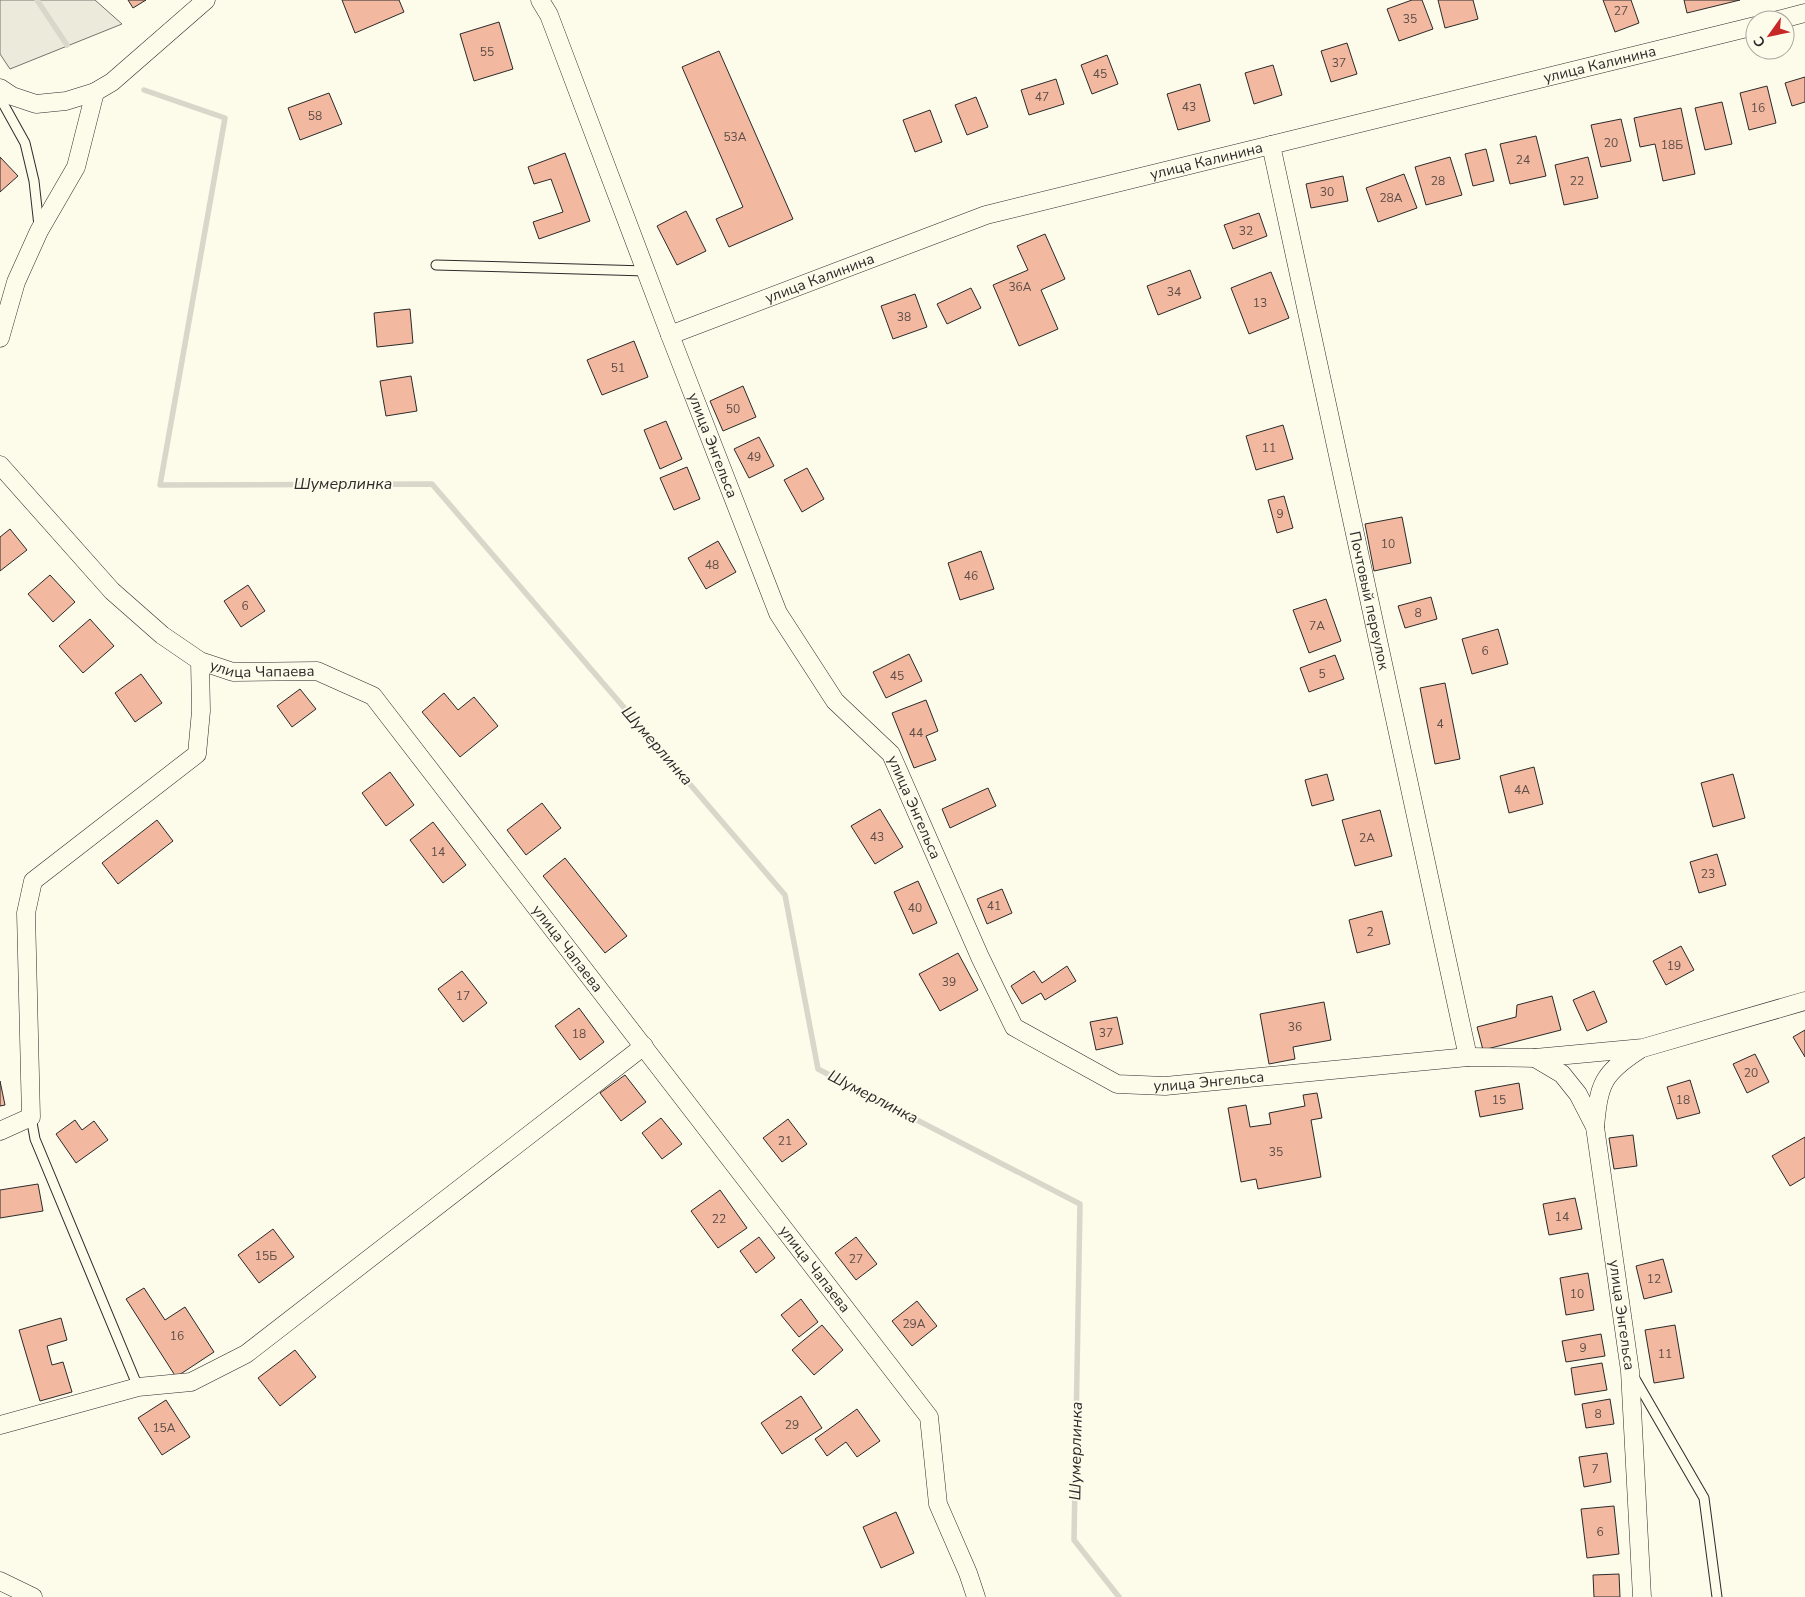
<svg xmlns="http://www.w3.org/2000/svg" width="1805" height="1597" font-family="'Nunito Sans',sans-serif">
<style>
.green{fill:#ecebdb;stroke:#74746e}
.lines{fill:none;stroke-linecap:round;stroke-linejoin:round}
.stream{stroke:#d8d7c9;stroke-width:5.5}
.building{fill:#f2b8a0;stroke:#2b2b2b}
.lane-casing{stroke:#2b2b2b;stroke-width:11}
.street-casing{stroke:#2b2b2b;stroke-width:19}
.lane{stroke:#fdfbea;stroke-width:9}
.street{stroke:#fdfbea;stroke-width:18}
.labels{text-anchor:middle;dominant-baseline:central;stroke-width:4;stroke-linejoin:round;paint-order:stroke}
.number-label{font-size:12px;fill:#5d4e48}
.street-label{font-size:15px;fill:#2b2b2b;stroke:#fdfbea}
.water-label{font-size:16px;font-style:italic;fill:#2b2b2b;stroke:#fdfbea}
</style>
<rect width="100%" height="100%" fill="#fdfbea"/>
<!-- green -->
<polygon class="green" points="0,0 95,0 122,24 10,69 0,54"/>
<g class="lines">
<!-- stream -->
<g class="stream">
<polyline points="37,0 67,45"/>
<polyline points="144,90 225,118 160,485 432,484 785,895 818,1069 1080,1204 1074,1540 1119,1597"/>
</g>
</g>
<!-- building -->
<g class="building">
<polygon points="128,0 146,0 133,8"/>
<polygon points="342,0 399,0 404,12 355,33"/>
<polygon points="1412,0 1422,0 1433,29 1399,41 1387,9"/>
<polygon points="1438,0 1473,0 1478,19 1445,28"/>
<polygon points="1603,0 1631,0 1639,23 1615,32"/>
<polygon points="1684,0 1740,0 1687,13"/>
<polygon points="499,22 513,69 474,81 460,34"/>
<polygon points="1347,43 1357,74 1331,82 1321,51"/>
<polygon points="719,51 793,219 729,247 716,219 743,207 682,67"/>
<polygon points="1107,55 1118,84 1092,94 1081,65"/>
<polygon points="1273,65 1282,95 1254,104 1245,73"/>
<polygon points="1805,77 1805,102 1792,106 1785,83"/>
<polygon points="1056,79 1064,104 1029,115 1021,90"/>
<polygon points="1200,84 1210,121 1178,130 1167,94"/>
<polygon points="1767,86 1776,123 1749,130 1740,93"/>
<polygon points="329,93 342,124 300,140 288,108"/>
<polygon points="976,97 988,127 967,135 955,105"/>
<polygon points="1722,102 1732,144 1705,150 1695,108"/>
<polygon points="1681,108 1695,174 1663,181 1655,144 1640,147 1634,118"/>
<polygon points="930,110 942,142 915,152 903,120"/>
<polygon points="1621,119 1631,161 1601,167 1591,125"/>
<polygon points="1536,136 1546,176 1510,184 1500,144"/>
<polygon points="1486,149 1494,181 1473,186 1465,154"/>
<polygon points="565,153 590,221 539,239 533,222 563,212 551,179 534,184 528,167"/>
<polygon points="0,157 18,176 0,192"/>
<polygon points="1450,157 1462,195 1426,205 1415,167"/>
<polygon points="1588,157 1598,198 1564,205 1555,165"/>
<polygon points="1404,174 1417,208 1378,222 1366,188"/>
<polygon points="1343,176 1348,201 1311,208 1306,184"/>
<polygon points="686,211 706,251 677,265 657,226"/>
<polygon points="1259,213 1267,236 1233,249 1224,225"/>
<polygon points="1045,234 1065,279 1041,290 1058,329 1019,346 993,285 1028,270 1017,246"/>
<polygon points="1190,270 1201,298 1158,315 1147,286"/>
<polygon points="1271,272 1289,318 1249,334 1231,288"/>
<polygon points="971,288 981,308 947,324 937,304"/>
<polygon points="915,294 927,327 893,339 881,306"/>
<polygon points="410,309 413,343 377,347 374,313"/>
<polygon points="634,341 648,377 602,395 587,360"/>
<polygon points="411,376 417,411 386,416 380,381"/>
<polygon points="743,386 756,417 723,431 710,401"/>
<polygon points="666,421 682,459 660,469 644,430"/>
<polygon points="1283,425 1293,459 1256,470 1246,436"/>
<polygon points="759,437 774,466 749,478 734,449"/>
<polygon points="687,467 700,499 674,510 660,478"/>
<polygon points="807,468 824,499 802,512 784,480"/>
<polygon points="1284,496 1293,528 1277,533 1268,500"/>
<polygon points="1402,517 1411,563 1374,571 1365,524"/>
<polygon points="10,529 27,550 0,571 0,537"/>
<polygon points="718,541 736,572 706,589 688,558"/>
<polygon points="981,551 994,589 960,600 948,563"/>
<polygon points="50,575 75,602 53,622 28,594"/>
<polygon points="248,585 265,611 241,627 224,601"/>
<polygon points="1431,597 1437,619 1405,628 1398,606"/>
<polygon points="1326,599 1341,641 1309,653 1293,610"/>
<polygon points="90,619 114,646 83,673 59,646"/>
<polygon points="1498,629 1508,664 1472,674 1462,639"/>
<polygon points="909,654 922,681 886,698 873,672"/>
<polygon points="1335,655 1344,679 1309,692 1300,668"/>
<polygon points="141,674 162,703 135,722 115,693"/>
<polygon points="1445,683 1460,759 1435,764 1420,688"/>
<polygon points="300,689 316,709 292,727 277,706"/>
<polygon points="444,693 458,710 474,697 498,726 460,757 422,712"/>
<polygon points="926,700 938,731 926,736 936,760 914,768 892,713"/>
<polygon points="1534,767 1543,804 1509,813 1500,776"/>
<polygon points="390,772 414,805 386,826 362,793"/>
<polygon points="1327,774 1334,800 1312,806 1305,780"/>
<polygon points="1733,774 1745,818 1713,827 1701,783"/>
<polygon points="988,788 996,806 950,828 942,809"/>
<polygon points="542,803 561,828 526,855 507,830"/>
<polygon points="880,809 903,847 875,864 851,826"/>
<polygon points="1380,810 1392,856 1355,866 1342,820"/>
<polygon points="157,820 173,841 118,884 102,863"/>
<polygon points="433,822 466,865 443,883 410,840"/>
<polygon points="1717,854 1726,885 1699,893 1690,862"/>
<polygon points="565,858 627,936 605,953 543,876"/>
<polygon points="918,881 937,923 913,934 894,892"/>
<polygon points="1002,889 1012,913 987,924 977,899"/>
<polygon points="1382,911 1390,944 1357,953 1349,920"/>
<polygon points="1681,946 1694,970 1666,985 1653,961"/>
<polygon points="958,953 978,990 940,1011 919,974"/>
<polygon points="1067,966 1076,981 1045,1000 1041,993 1022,1004 1011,986 1034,971 1042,983"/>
<polygon points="462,971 487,1003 463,1022 438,989"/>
<polygon points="1594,991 1607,1022 1587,1031 1573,1000"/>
<polygon points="1552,996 1561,1030 1483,1050 1477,1027 1516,1017 1517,1005"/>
<polygon points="1324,1002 1331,1040 1293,1047 1295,1059 1269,1064 1260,1014"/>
<polygon points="579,1008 604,1042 580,1060 555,1026"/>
<polygon points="1117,1017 1123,1044 1096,1050 1090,1022"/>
<polygon points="1805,1030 1805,1057 1793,1037"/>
<polygon points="1755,1054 1769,1082 1747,1093 1733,1064"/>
<polygon points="625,1075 646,1102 621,1121 600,1093"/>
<polygon points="1690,1080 1700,1113 1677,1119 1667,1087"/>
<polygon points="0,1081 5,1105 0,1106"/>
<polygon points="1519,1083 1523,1109 1480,1117 1475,1091"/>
<polygon points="1317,1093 1322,1118 1311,1120 1321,1177 1258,1189 1256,1179 1241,1182 1228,1108 1246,1105 1250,1127 1271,1124 1269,1113 1305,1106 1303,1095"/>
<polygon points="661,1118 682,1144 662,1159 642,1133"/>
<polygon points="788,1119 807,1144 782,1162 763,1138"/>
<polygon points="75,1120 82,1130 94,1121 108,1140 76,1163 56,1134"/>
<polygon points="1633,1135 1637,1166 1614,1169 1609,1138"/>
<polygon points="1805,1137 1805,1177 1790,1186 1772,1156"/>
<polygon points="38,1184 43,1211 0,1218 0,1190"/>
<polygon points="720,1190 747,1228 718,1248 691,1211"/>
<polygon points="1575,1198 1582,1229 1549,1235 1543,1204"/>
<polygon points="273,1229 294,1257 259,1283 238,1255"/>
<polygon points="759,1237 775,1258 756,1273 740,1251"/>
<polygon points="856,1237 877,1264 856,1280 835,1253"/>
<polygon points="1663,1259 1672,1292 1644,1299 1636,1266"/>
<polygon points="1588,1273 1594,1310 1566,1315 1560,1278"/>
<polygon points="144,1288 165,1320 185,1307 214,1352 176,1377 126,1299"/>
<polygon points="801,1299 818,1322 799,1337 781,1315"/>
<polygon points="917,1301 937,1326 912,1346 892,1321"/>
<polygon points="61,1318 67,1340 47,1346 52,1365 63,1362 72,1392 40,1401 19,1330"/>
<polygon points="822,1325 843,1350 814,1375 792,1350"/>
<polygon points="1675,1325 1684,1378 1654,1383 1645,1330"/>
<polygon points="1601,1334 1605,1356 1566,1362 1562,1341"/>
<polygon points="295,1350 316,1377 280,1406 258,1378"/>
<polygon points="1602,1363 1607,1390 1575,1395 1571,1368"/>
<polygon points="801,1396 822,1428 782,1454 761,1423"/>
<polygon points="1610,1399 1614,1424 1586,1428 1582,1404"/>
<polygon points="166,1400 190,1437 162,1455 138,1418"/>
<polygon points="857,1409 880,1441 857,1457 846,1442 827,1456 815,1439"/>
<polygon points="1607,1453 1611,1482 1584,1487 1579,1457"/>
<polygon points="1614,1506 1619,1554 1587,1558 1581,1509"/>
<polygon points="896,1512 914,1553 881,1568 863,1527"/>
<polygon points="1619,1574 1620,1597 1594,1597 1593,1575"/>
</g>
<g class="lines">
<!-- lane casing -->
<g class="lane-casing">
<g id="lane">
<polyline points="0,98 25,143 34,181 39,226"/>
<polyline points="436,265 646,271"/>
<polyline points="31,1117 35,1139 138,1387"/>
<polyline points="1634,1377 1704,1498 1717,1597"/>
</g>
</g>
<!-- street casing -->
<g class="street-casing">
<g id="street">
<path id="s1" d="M540,0L549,15L670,335L778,613L835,701L891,754L980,957L1014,1027L1117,1084L1165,1086L1468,1057L1535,1058L1643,1048L1805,1001"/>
<polyline points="1778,20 1805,13"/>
<polyline points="0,88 12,96 36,104 66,101 95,92 112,82 206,0"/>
<path id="s2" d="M1271,145L1468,1057"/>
<path id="s3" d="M670,335L986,215L1755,26"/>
<polyline points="0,338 16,282 39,231 76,167 95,92"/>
<path id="s4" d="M0,465L112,591L162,635L200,661L233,672L317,671L373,696L929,1417L938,1504L968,1573L976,1597"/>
<path id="s5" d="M1535,1058L1562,1074L1578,1094L1595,1127L1630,1371L1642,1597"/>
<path d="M1595,1127C1599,1084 1602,1074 1639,1050"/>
<polyline points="0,1131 31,1117 26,913 33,881 197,754 201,711 200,661"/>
<polyline points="0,1425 138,1387 191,1382 246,1354 644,1046"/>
<polyline points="0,1581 33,1597"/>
</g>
</g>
<!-- lane -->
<use href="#lane" class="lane"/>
<!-- street -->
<use href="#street" class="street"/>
</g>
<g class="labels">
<!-- number labels -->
<g class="number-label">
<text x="1621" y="11">27</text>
<text x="1410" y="19">35</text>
<text x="487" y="52">55</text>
<text x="1339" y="63">37</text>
<text x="1100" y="74">45</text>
<text x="1042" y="97">47</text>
<text x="1189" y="107">43</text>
<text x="1758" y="108">16</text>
<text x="315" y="116">58</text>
<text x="735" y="137">53А</text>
<text x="1611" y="143">20</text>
<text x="1672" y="145">18Б</text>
<text x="1523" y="160">24</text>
<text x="1438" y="181">28</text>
<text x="1577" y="181">22</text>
<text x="1327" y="192">30</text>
<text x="1391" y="198">28А</text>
<text x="1246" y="231">32</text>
<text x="1020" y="287">36А</text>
<text x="1174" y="292">34</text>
<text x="1260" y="303">13</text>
<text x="904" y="317">38</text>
<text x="618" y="368">51</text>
<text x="733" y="409">50</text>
<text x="1269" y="448">11</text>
<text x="754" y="457">49</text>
<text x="1280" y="514">9</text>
<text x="1388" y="544">10</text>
<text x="712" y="565">48</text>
<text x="971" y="576">46</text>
<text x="245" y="606">6</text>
<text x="1418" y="613">8</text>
<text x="1317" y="626">7А</text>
<text x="1485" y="651">6</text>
<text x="1322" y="674">5</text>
<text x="897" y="676">45</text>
<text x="1440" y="724">4</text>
<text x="916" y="733">44</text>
<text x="1522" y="790">4А</text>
<text x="877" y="837">43</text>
<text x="1367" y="838">2А</text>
<text x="438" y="852">14</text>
<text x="1708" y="874">23</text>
<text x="994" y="906">41</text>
<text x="915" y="908">40</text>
<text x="1370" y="932">2</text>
<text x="1674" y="966">19</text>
<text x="949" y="982">39</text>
<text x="463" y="996">17</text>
<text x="1295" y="1027">36</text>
<text x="1106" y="1033">37</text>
<text x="579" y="1034">18</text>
<text x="1751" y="1073">20</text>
<text x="1499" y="1100">15</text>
<text x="1683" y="1100">18</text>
<text x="785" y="1141">21</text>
<text x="1276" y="1152">35</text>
<text x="1562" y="1217">14</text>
<text x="719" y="1219">22</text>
<text x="266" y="1256">15Б</text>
<text x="856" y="1259">27</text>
<text x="1654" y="1279">12</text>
<text x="1577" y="1294">10</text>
<text x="914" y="1324">29А</text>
<text x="177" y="1336">16</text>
<text x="1583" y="1348">9</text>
<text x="1665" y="1354">11</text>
<text x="1598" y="1414">8</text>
<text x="792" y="1425">29</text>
<text x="164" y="1428">15А</text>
<text x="1595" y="1469">7</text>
<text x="1600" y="1532">6</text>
</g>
<!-- street labels -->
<g class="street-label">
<text stroke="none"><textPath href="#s3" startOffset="970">улица Калинина</textPath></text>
<text stroke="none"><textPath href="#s3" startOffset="565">улица Калинина</textPath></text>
<text stroke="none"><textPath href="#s3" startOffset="160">улица Калинина</textPath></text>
<text stroke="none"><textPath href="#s1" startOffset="478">улица Энгельса</textPath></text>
<text stroke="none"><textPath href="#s2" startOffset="466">Почтовый переулок</textPath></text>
<text stroke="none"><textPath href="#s4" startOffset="345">улица Чапаева</textPath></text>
<text stroke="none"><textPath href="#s1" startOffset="898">улица Энгельса</textPath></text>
<text stroke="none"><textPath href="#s4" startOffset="780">улица Чапаева</textPath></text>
<text stroke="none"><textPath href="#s1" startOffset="1349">улица Энгельса</textPath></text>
<text stroke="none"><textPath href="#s4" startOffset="1185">улица Чапаева</textPath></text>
<text stroke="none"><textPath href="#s5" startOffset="284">улица Энгельса</textPath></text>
</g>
<!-- water labels -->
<g class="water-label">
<text x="343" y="484">Шумерлинка</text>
<text transform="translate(657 746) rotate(49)">Шумерлинка</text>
<text transform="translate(873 1097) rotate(27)">Шумерлинка</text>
<text transform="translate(1076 1451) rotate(-89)">Шумерлинка</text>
</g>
</g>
<!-- north arrow -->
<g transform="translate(1770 35) rotate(237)"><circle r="24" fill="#fdfbea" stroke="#a9a89e"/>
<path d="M0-4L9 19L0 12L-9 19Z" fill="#c62828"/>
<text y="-8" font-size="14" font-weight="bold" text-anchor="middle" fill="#2b2b2b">С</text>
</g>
</svg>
